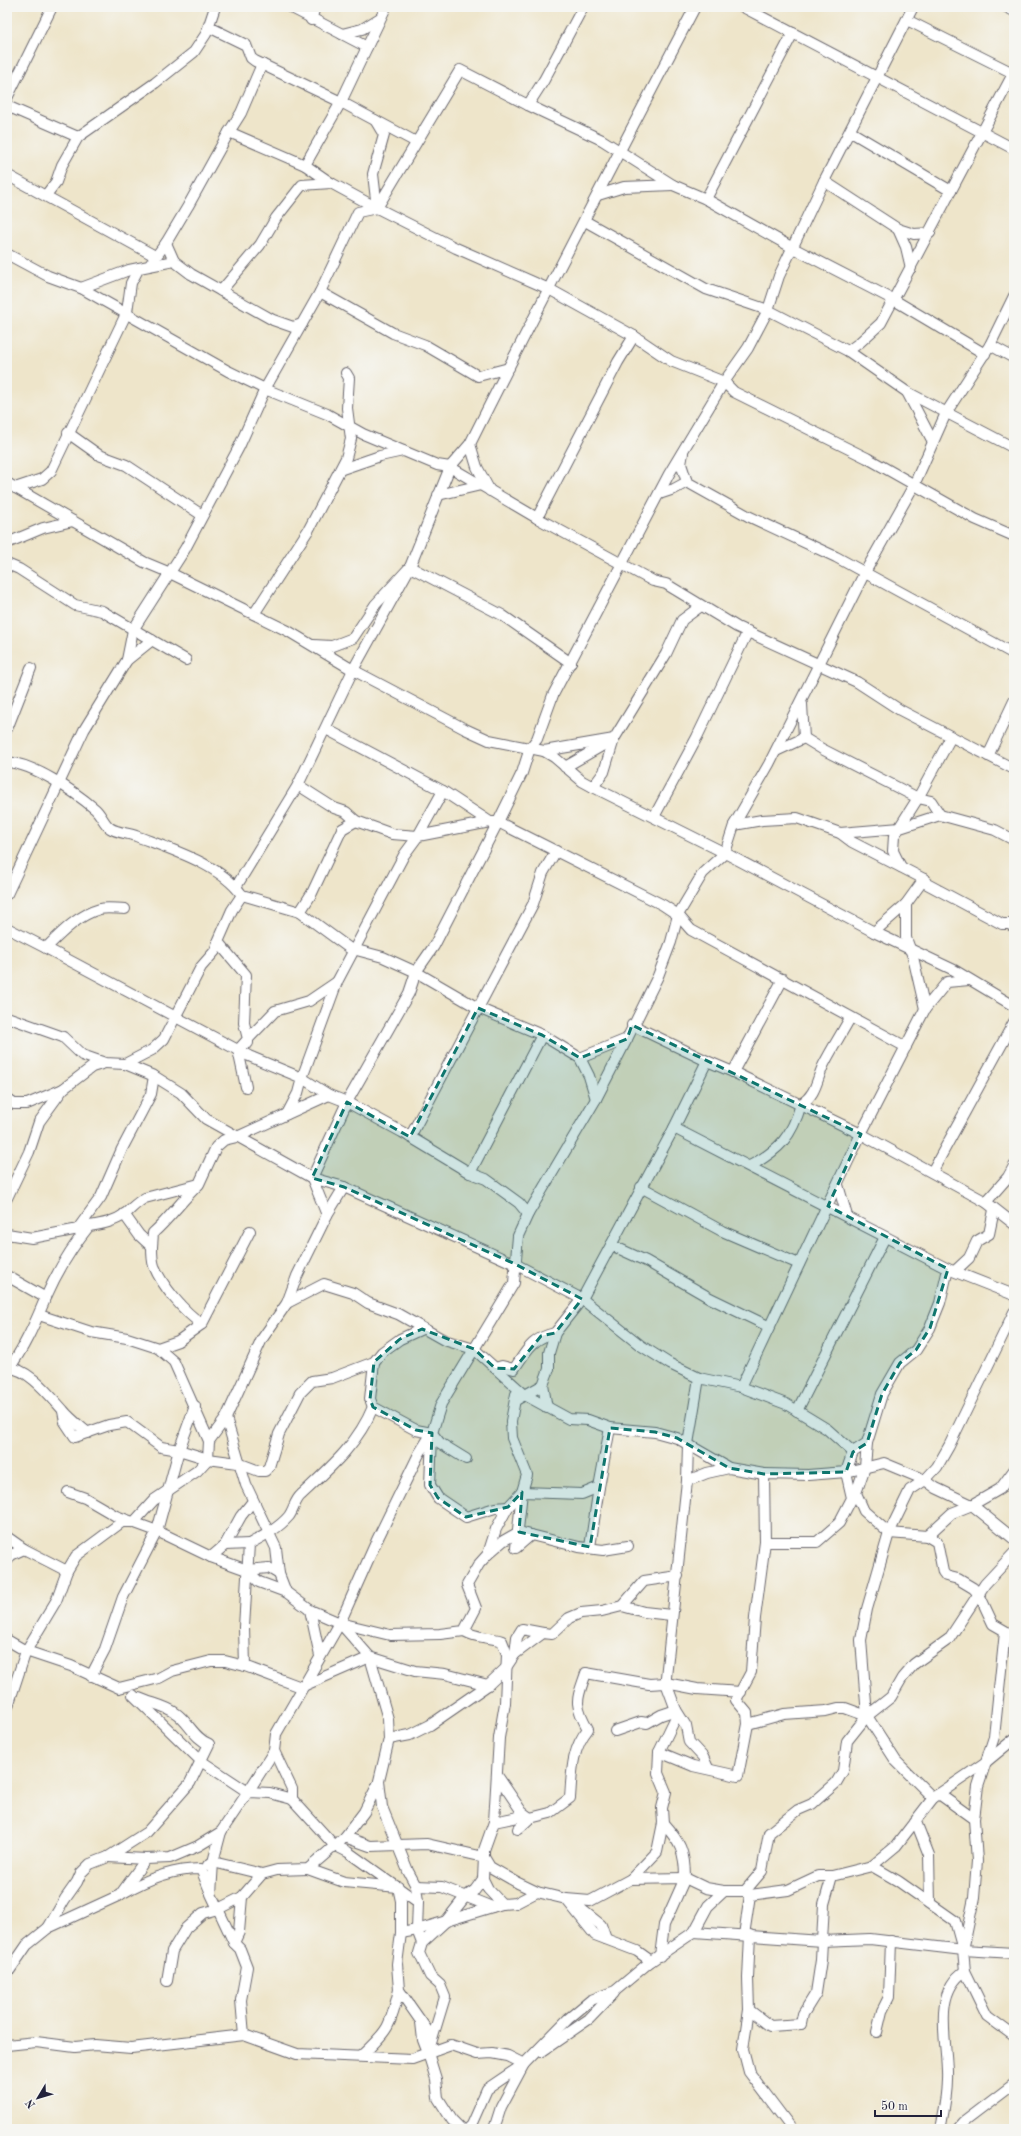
<svg xmlns="http://www.w3.org/2000/svg" width="1021" height="2136" font-family="'Old Standard TT',serif">
<style>
.lines{fill:none;stroke-linecap:round;stroke-linejoin:round}
.street-casing{stroke:#69666d;stroke-width:12}
.street{stroke:#fff;stroke-width:10}
.marked{fill:#0f766e;fill-opacity:0.2;stroke:#0f766e;stroke-width:3;stroke-dasharray:8 5;stroke-linejoin:round}
</style>
<rect width="100%" height="100%" fill="#f6f6f2"/>
<filter id="ink" filterUnits="userSpaceOnUse"><feTurbulence type="fractalNoise" baseFrequency=".025" numOctaves="2"/><feDisplacementMap in="SourceGraphic" scale="8" xChannelSelector="R" yChannelSelector="G"/><feConvolveMatrix kernelMatrix="1 2 1 2 8 2 1 2 1" color-interpolation-filters="sRGB"/></filter>
<filter id="wash" filterUnits="userSpaceOnUse"><feTurbulence type="fractalNoise" baseFrequency=".012" numOctaves="4" result="noise"/><feDisplacementMap in="SourceGraphic" scale="16" xChannelSelector="R" yChannelSelector="G"/><feGaussianBlur stdDeviation="0.9" result="paint"/><feColorMatrix in="noise" values="0 0 0 0 0 0 0 0 0 0 0 0 0 0 0 0 0 1.4 0 .05"/><feComposite in="paint" operator="in"/></filter>
<g filter="url(#wash)">
<rect width="100%" height="100%" fill="#eee5ca"/>
</g>
<g filter="url(#ink)">
<g class="lines">
<!-- street casing -->
<g class="street-casing">
<g id="street">
<polyline points="290,7 367,47"/>
<polyline points="743,7 1014,149"/>
<polyline points="1006,7 1014,11"/>
<polyline points="311,20 315,7"/>
<polyline points="907,20 1013,73"/>
<polyline points="209,27 246,45 251,58 255,61 341,102 416,142"/>
<polyline points="342,34 362,29 380,18"/>
<polyline points="262,64 241,113 229,132 305,165 331,183 377,208 456,248 549,289 634,336 671,361 724,382 734,392 867,458 975,519 1014,536"/>
<polyline points="7,98 52,7"/>
<polyline points="528,105 544,80 583,7"/>
<polyline points="7,106 78,137"/>
<polyline points="375,120 384,135 373,174 377,208"/>
<polyline points="851,132 951,191"/>
<polyline points="305,165 341,102 386,7"/>
<polyline points="7,175 155,256"/>
<polyline points="824,181 898,229 914,234 930,233"/>
<polyline points="46,195 56,182 62,165 78,137 155,83 194,52 206,34 215,7"/>
<polyline points="598,195 624,187 673,185"/>
<polyline points="706,199 793,33"/>
<polyline points="585,221 706,289 768,310 848,351 907,392 933,442"/>
<polyline points="898,229 906,247 911,268"/>
<polyline points="166,243 174,261 191,274 273,320 293,327 302,324"/>
<polyline points="7,254 48,276 81,288 228,371 265,389 327,414 363,434 437,465 450,467 537,518 653,581 666,584 737,627 857,682 900,710 1014,769"/>
<polyline points="149,266 174,261"/>
<polyline points="81,288 129,270 149,266 166,243 188,206 229,132"/>
<polyline points="221,291 260,245 276,218 302,185 331,183"/>
<polyline points="320,292 393,333 425,345 478,376 509,368"/>
<polyline points="990,345 1014,358"/>
<polyline points="848,351 859,343 881,323 1014,72"/>
<polyline points="907,392 1014,448"/>
<polyline points="68,433 99,455 126,465 202,515"/>
<polyline points="470,444 477,467 490,491"/>
<polyline points="683,453 681,464 687,482"/>
<polyline points="342,469 380,456 403,451"/>
<polyline points="7,483 144,562 168,572 288,631 353,670 465,729 489,740 544,751 554,757 582,781 593,787 725,853 874,932 954,970 1014,1006"/>
<polyline points="15,488 42,479 51,471 127,312 131,283 139,268"/>
<polyline points="659,494 674,489 687,482 748,516 836,557 1014,654"/>
<polyline points="438,495 481,485"/>
<polyline points="537,518 618,362 634,336"/>
<polyline points="7,543 43,528 73,521"/>
<polyline points="7,564 19,569 75,605 102,611 186,660"/>
<polyline points="254,614 309,529 346,458 351,439 347,408 349,378 346,373"/>
<polyline points="313,645 332,646 353,638 375,605 410,567 502,615 571,663"/>
<polyline points="127,660 133,630 185,549 239,447 265,389 320,292 358,212 377,208 460,70 528,105 602,140 673,185 706,199 793,248 894,300 985,354"/>
<polyline points="802,704 804,738"/>
<polyline points="7,729 31,668"/>
<polyline points="326,729 443,791 490,822 498,822 663,905 678,915 691,930 906,1047"/>
<polyline points="804,738 822,749 918,798 931,801 940,815"/>
<polyline points="544,751 614,739 604,772 593,787"/>
<polyline points="776,751 804,738"/>
<polyline points="988,756 1014,701"/>
<path d="M7,762C34,764 74,791 95,809C101,814 104,824 110,828C117,833 129,833 136,836C170,849 220,864 242,895L300,912L349,948L383,957L416,972L478,1008L542,1035L580,1058L589,1076L596,1099"/>
<polyline points="565,767 614,739 666,654 682,620 701,606"/>
<polyline points="298,785 334,808 346,812 356,821 392,834 418,836 490,822"/>
<polyline points="654,817 697,737 748,631"/>
<polyline points="734,825 762,820 797,818 840,833 852,842 924,879 927,884 1002,924 1009,924 1014,927"/>
<polyline points="840,833 900,828 940,815 995,830 1014,840"/>
<polyline points="901,867 893,851 894,836 918,798 951,737"/>
<path d="M236,887L298,785L353,670L410,567L450,467L470,444C543,298 619,152 695,7"/>
<polyline points="7,894 84,730 127,660 152,640"/>
<polyline points="242,895 232,910 218,942 246,975 244,1023 248,1039 238,1050 246,1087"/>
<polyline points="906,904 906,938 913,957 925,1009"/>
<polyline points="300,912 312,893 342,829 356,821"/>
<path d="M7,928L46,948C61,933 78,915 100,909C107,907 117,909 125,909"/>
<polyline points="874,932 906,904 924,879"/>
<polyline points="46,948 249,1056 302,1078 329,1095 347,1102 402,1132 470,1173 486,1179 519,1203 528,1214"/>
<polyline points="7,1017 63,1037 82,1055 105,1063 125,1064 152,1050 164,1039 201,967 215,951 218,942"/>
<polyline points="632,1025 707,1061 733,1072 861,1134 986,1202 1014,1224"/>
<polyline points="248,1043 248,1039 275,1011 309,1001 337,982"/>
<polyline points="580,1058 627,1039"/>
<polyline points="125,1064 154,1076 181,1093 206,1119 312,1178 344,1187 515,1264 582,1299 640,1345 670,1364 699,1378 741,1387 786,1404 827,1429 853,1452"/>
<polyline points="733,1072 783,979"/>
<polyline points="7,1099 14,1104 27,1104 63,1089 92,1067 105,1063"/>
<polyline points="287,1114 298,1093 302,1078 337,982 404,855 418,836 443,791"/>
<polyline points="674,1128 948,1269 1014,1295"/>
<polyline points="410,1137 533,904 543,873 556,851"/>
<path d="M750,1166C779,1150 792,1137 801,1104C817,1094 816,1080 824,1064C832,1048 842,1033 850,1018"/>
<polyline points="932,1172 1014,1022"/>
<polyline points="470,1173 542,1035"/>
<polyline points="838,1185 847,1216"/>
<polyline points="641,1187 722,1231 799,1264"/>
<polyline points="7,1198 29,1152 39,1122 63,1089"/>
<polyline points="986,1202 1008,1177 1014,1166"/>
<path d="M124,1214L139,1235L152,1247C152,1253 152,1260 154,1266C162,1286 184,1312 202,1324"/>
<polyline points="327,1215 312,1178 347,1102 409,993 416,972 434,946 498,822 522,773 530,748 537,739 553,695 669,474 724,382 748,348 768,310 779,276 824,181 913,7"/>
<polyline points="77,1230 101,1197 122,1149 151,1094 154,1076"/>
<polyline points="7,1234 32,1238 84,1228"/>
<polyline points="611,1245 646,1261 710,1298 768,1326"/>
<path d="M152,1247L153,1233C170,1218 182,1200 198,1185"/>
<polyline points="955,1271 969,1258 977,1241 989,1234 994,1210"/>
<polyline points="7,1276 46,1298"/>
<polyline points="287,1303 324,1284 353,1293 368,1303 398,1314 444,1340 474,1349 525,1395 569,1419 588,1420 610,1428 655,1432 677,1438 729,1468 764,1474"/>
<polyline points="39,1315 91,1332 127,1338 158,1348 178,1341 202,1324 250,1231"/>
<polyline points="158,1348 174,1362 209,1441"/>
<polyline points="374,1362 370,1399 373,1407 416,1430 432,1433 440,1443 466,1459"/>
<path d="M7,1368C27,1366 51,1397 63,1410C70,1419 80,1426 88,1433"/>
<path d="M495,1368L502,1366L514,1369C527,1350 532,1338 555,1333"/>
<path d="M7,1371C24,1349 35,1323 46,1297C57,1272 72,1247 89,1226C102,1224 114,1222 125,1214C132,1208 137,1202 145,1198L199,1184L216,1147L224,1140L237,1137L329,1095"/>
<polyline points="543,1385 547,1408"/>
<polyline points="741,1387 861,1134 925,1009 947,982 969,980"/>
<polyline points="516,1394 511,1421 512,1438 527,1475 522,1492 516,1548 531,1535"/>
<polyline points="516,1400 543,1385 549,1369 549,1353 555,1333 582,1299 674,1128 707,1061"/>
<polyline points="63,1411 65,1422 75,1437 109,1425 127,1422 161,1447 179,1450 195,1406"/>
<polyline points="797,1411 885,1237"/>
<polyline points="226,1418 246,1485 276,1548 279,1574 286,1592 310,1610 340,1623 370,1657 388,1719 389,1739 379,1781 382,1807 408,1871 416,1886 418,1902 417,1930 422,1943"/>
<polyline points="432,1435 430,1485 438,1498 466,1517 495,1508 508,1507 522,1492 582,1494 599,1487 610,1428"/>
<polyline points="867,1443 865,1467 856,1493 864,1511 889,1533 927,1536 952,1513 972,1505 1000,1489 1014,1470"/>
<polyline points="687,1481 707,1473 729,1468"/>
<polyline points="68,1492 85,1498 116,1516 157,1531 211,1557 247,1570 269,1568 279,1574"/>
<polyline points="927,1536 937,1542 943,1572 946,1576 958,1579 973,1588 979,1594 993,1624 1014,1636"/>
<polyline points="7,1537 24,1549"/>
<polyline points="765,1542 817,1542 839,1523 852,1498 846,1472 884,1463 925,1480 936,1488 972,1505 1014,1539"/>
<polyline points="225,1545 249,1544"/>
<polyline points="590,1547 599,1487"/>
<polyline points="488,1554 503,1541 519,1532 579,1547 603,1550 628,1546"/>
<polyline points="211,1557 225,1545 241,1516 253,1501"/>
<polyline points="7,1561 11,1555 24,1549 67,1571"/>
<polyline points="247,1570 259,1582 286,1592"/>
<polyline points="622,1606 644,1612 671,1615"/>
<polyline points="310,1610 320,1656"/>
<polyline points="340,1623 390,1635 440,1634 464,1631 476,1608 467,1585 479,1564 488,1554 496,1529 508,1507"/>
<path d="M464,1631C478,1639 487,1636 502,1641L507,1654L505,1703L499,1738L494,1822L484,1850V1857L490,1867L518,1883L537,1892L566,1899L595,1935L637,1951L651,1961"/>
<polyline points="1005,1632 994,1737 978,1786 974,1819 977,1861 974,1898 963,1950 965,1971 987,2016 1014,2036"/>
<polyline points="7,1640 26,1651 71,1666 119,1688 159,1678 172,1671 211,1661 225,1661 245,1666 301,1687 370,1657 415,1671 445,1674 488,1685 505,1669 515,1654 543,1633 552,1634 569,1618 581,1613 602,1611 622,1606 644,1581 678,1576"/>
<polyline points="515,1654 517,1637 522,1629 543,1633"/>
<path d="M245,1666L244,1627L249,1544C262,1537 279,1528 289,1516C294,1509 295,1500 301,1495C330,1468 358,1444 373,1407"/>
<polyline points="91,1676 105,1649 123,1597 157,1531 179,1450 208,1459 238,1463 259,1471 265,1471 269,1467 279,1434 300,1393 312,1381 332,1378 374,1362 382,1352 400,1339 422,1329"/>
<polyline points="133,1695 201,1761 248,1792 274,1751 276,1734 340,1623 377,1540 419,1454 432,1433 441,1404 514,1283 518,1236 528,1214 596,1099 627,1039 658,976 671,942 678,915 703,873 725,853 734,825 769,764 864,574 914,485 946,413 990,345 1014,296"/>
<polyline points="7,1709 26,1651 56,1601 67,1571 76,1556 122,1522 134,1522 154,1500 197,1471 208,1459 209,1441 226,1418 262,1339 287,1303 297,1276 327,1215 344,1187"/>
<polyline points="748,1724 784,1714 826,1711 838,1708 845,1708 867,1716"/>
<polyline points="615,1731 641,1722 647,1723 661,1715 676,1710 686,1726 689,1742 703,1757 708,1768"/>
<polyline points="389,1739 410,1735 430,1725 488,1685"/>
<polyline points="274,1751 292,1789 292,1799 334,1845 348,1852 418,1902"/>
<polyline points="659,1752 693,1766 738,1776 748,1724 747,1713 736,1700 751,1672 755,1618 765,1542 764,1474 808,1475 846,1472 853,1452 867,1443 882,1394 900,1363 916,1350 930,1328 940,1303 948,1269"/>
<polyline points="497,1775 522,1812 530,1818"/>
<polyline points="939,1794 974,1819"/>
<polyline points="933,1798 896,1761 867,1716 861,1640 867,1609 889,1533 910,1490 925,1480 937,1467 949,1446 1014,1312"/>
<polyline points="494,1822 518,1817 530,1818"/>
<polyline points="916,1822 929,1855 930,1903"/>
<path d="M663,1823C680,1842 685,1851 685,1878L706,1888L724,1891"/>
<path d="M518,1829L530,1818L550,1813L570,1798C572,1773 571,1750 588,1729C573,1702 577,1700 586,1673L649,1684L666,1683L697,1689L741,1692"/>
<polyline points="221,1832 213,1862 211,1894 234,1943 240,1949 247,1967 241,2000 244,2035"/>
<polyline points="345,1837 370,1846 427,1844 484,1857 483,1879 475,1890 465,1897 446,1921 422,1943 419,1953 430,1976 440,1985 445,1997 428,2053 436,2079 438,2098 452,2120 461,2129"/>
<polyline points="108,1857 146,1859"/>
<polyline points="208,1865 213,1862 262,1874"/>
<polyline points="872,1866 898,1881 955,1921 963,1950 1014,1953"/>
<polyline points="308,1869 344,1882 398,1887 401,1901 401,1933 397,1964 399,1990 432,2037"/>
<polyline points="483,1879 488,1889 502,1904"/>
<polyline points="631,1879 657,1852 663,1823 662,1808 666,1792 658,1773 659,1752 675,1719 676,1710 666,1683 666,1677 687,1481 688,1444 699,1378"/>
<polyline points="416,1886 442,1887 492,1907"/>
<polyline points="745,1891 762,1871 769,1833 798,1810 812,1804 836,1783 843,1771 847,1741 867,1716 891,1697 902,1678 914,1664 949,1639 985,1584 1014,1553"/>
<path d="M123,1893C147,1879 173,1869 201,1869L210,1891"/>
<polyline points="566,1899 590,1901 631,1879 685,1878 664,1925 660,1956"/>
<polyline points="576,1905 601,1925 606,1939"/>
<polyline points="48,1928 120,1895 146,1859 170,1858 198,1846 221,1832 248,1792 270,1793 292,1799"/>
<polyline points="694,1932 822,1941 870,1939 963,1950"/>
<polyline points="401,1933 417,1930 502,1904 516,1903 537,1892"/>
<polyline points="744,1935 750,1895"/>
<polyline points="750,1935 748,1978 749,2010 770,2026 801,2024 803,2014 816,1993 821,1960 824,1904 832,1876"/>
<polyline points="234,1943 239,1932 242,1897 262,1874 277,1870 308,1869 345,1837 364,1812 379,1782"/>
<path d="M7,1974L27,1945L48,1928L65,1899L77,1882L81,1873L90,1864L108,1857L147,1832L190,1783L209,1744C195,1739 189,1723 177,1714C165,1705 152,1704 139,1698"/>
<polyline points="167,1981 172,1951 186,1928 203,1913 218,1909 242,1897"/>
<polyline points="749,2010 743,2049 749,2072 792,2129"/>
<polyline points="421,2022 423,2040 428,2053"/>
<polyline points="877,2032 882,2011 889,1997 891,1941"/>
<polyline points="7,2045 36,2042 75,2047 95,2045 131,2048 244,2035 297,2054 412,2059 451,2045 477,2054 492,2053 508,2056 524,2064 501,2107 494,2129"/>
<polyline points="541,2052 589,2019 614,1993"/>
<path d="M361,2056C389,2030 390,2027 399,1990"/>
<polyline points="467,2129 471,2125 487,2089 524,2064 568,2019 591,2000 615,1991 651,1961 694,1932 708,1906 724,1891 745,1891 750,1895 788,1890 818,1876 832,1876 872,1866 896,1846 933,1798 986,1762 1014,1739"/>
<path d="M940,2129C943,2113 947,2097 947,2080C949,2046 930,1994 965,1971"/>
<polyline points="958,2129 964,2122 1014,2084"/>
</g>
</g>
<!-- street -->
<use href="#street" class="street"/>
</g>
</g>
<!-- marked area -->
<path class="marked" d="M478,1008L542,1035L580,1058L627,1039L632,1025L861,1134L828,1206L948,1269L930,1328L916,1350L900,1363L882,1394L867,1443L853,1452L846,1472L764,1474L729,1468L677,1438L655,1432L610,1428L590,1547L519,1532L522,1492L508,1507L466,1517L438,1498L430,1485L432,1433L416,1430L373,1407L370,1399L374,1362L400,1339L422,1329L474,1349L495,1368L514,1369L541,1336L555,1333L582,1299L515,1264L344,1187L312,1178L347,1102L410,1137Z"/>
<!-- margin -->
<rect width="1021" height="2136" fill="none" stroke="#f6f6f2" stroke-width="24"/>
<!-- north arrow -->
<g transform="translate(38 2098) rotate(232)" stroke="#f6f6f2" stroke-width="3" paint-order="stroke">
<path d="M0-3L7 15L0 10L-7 15Z" fill="#22223b"/>
<text y="-6" font-size="11" font-weight="bold" text-anchor="middle" fill="#22223b">N</text>
</g>
<!-- scale -->
<path d="M875 2110v6h66v-6" fill="none" stroke="#22223b" stroke-width="2"/>
<text x="881" y="2110" font-size="12" fill="#22223b" stroke="#f6f6f2" stroke-width="3" paint-order="stroke">50 m</text>
</svg>
